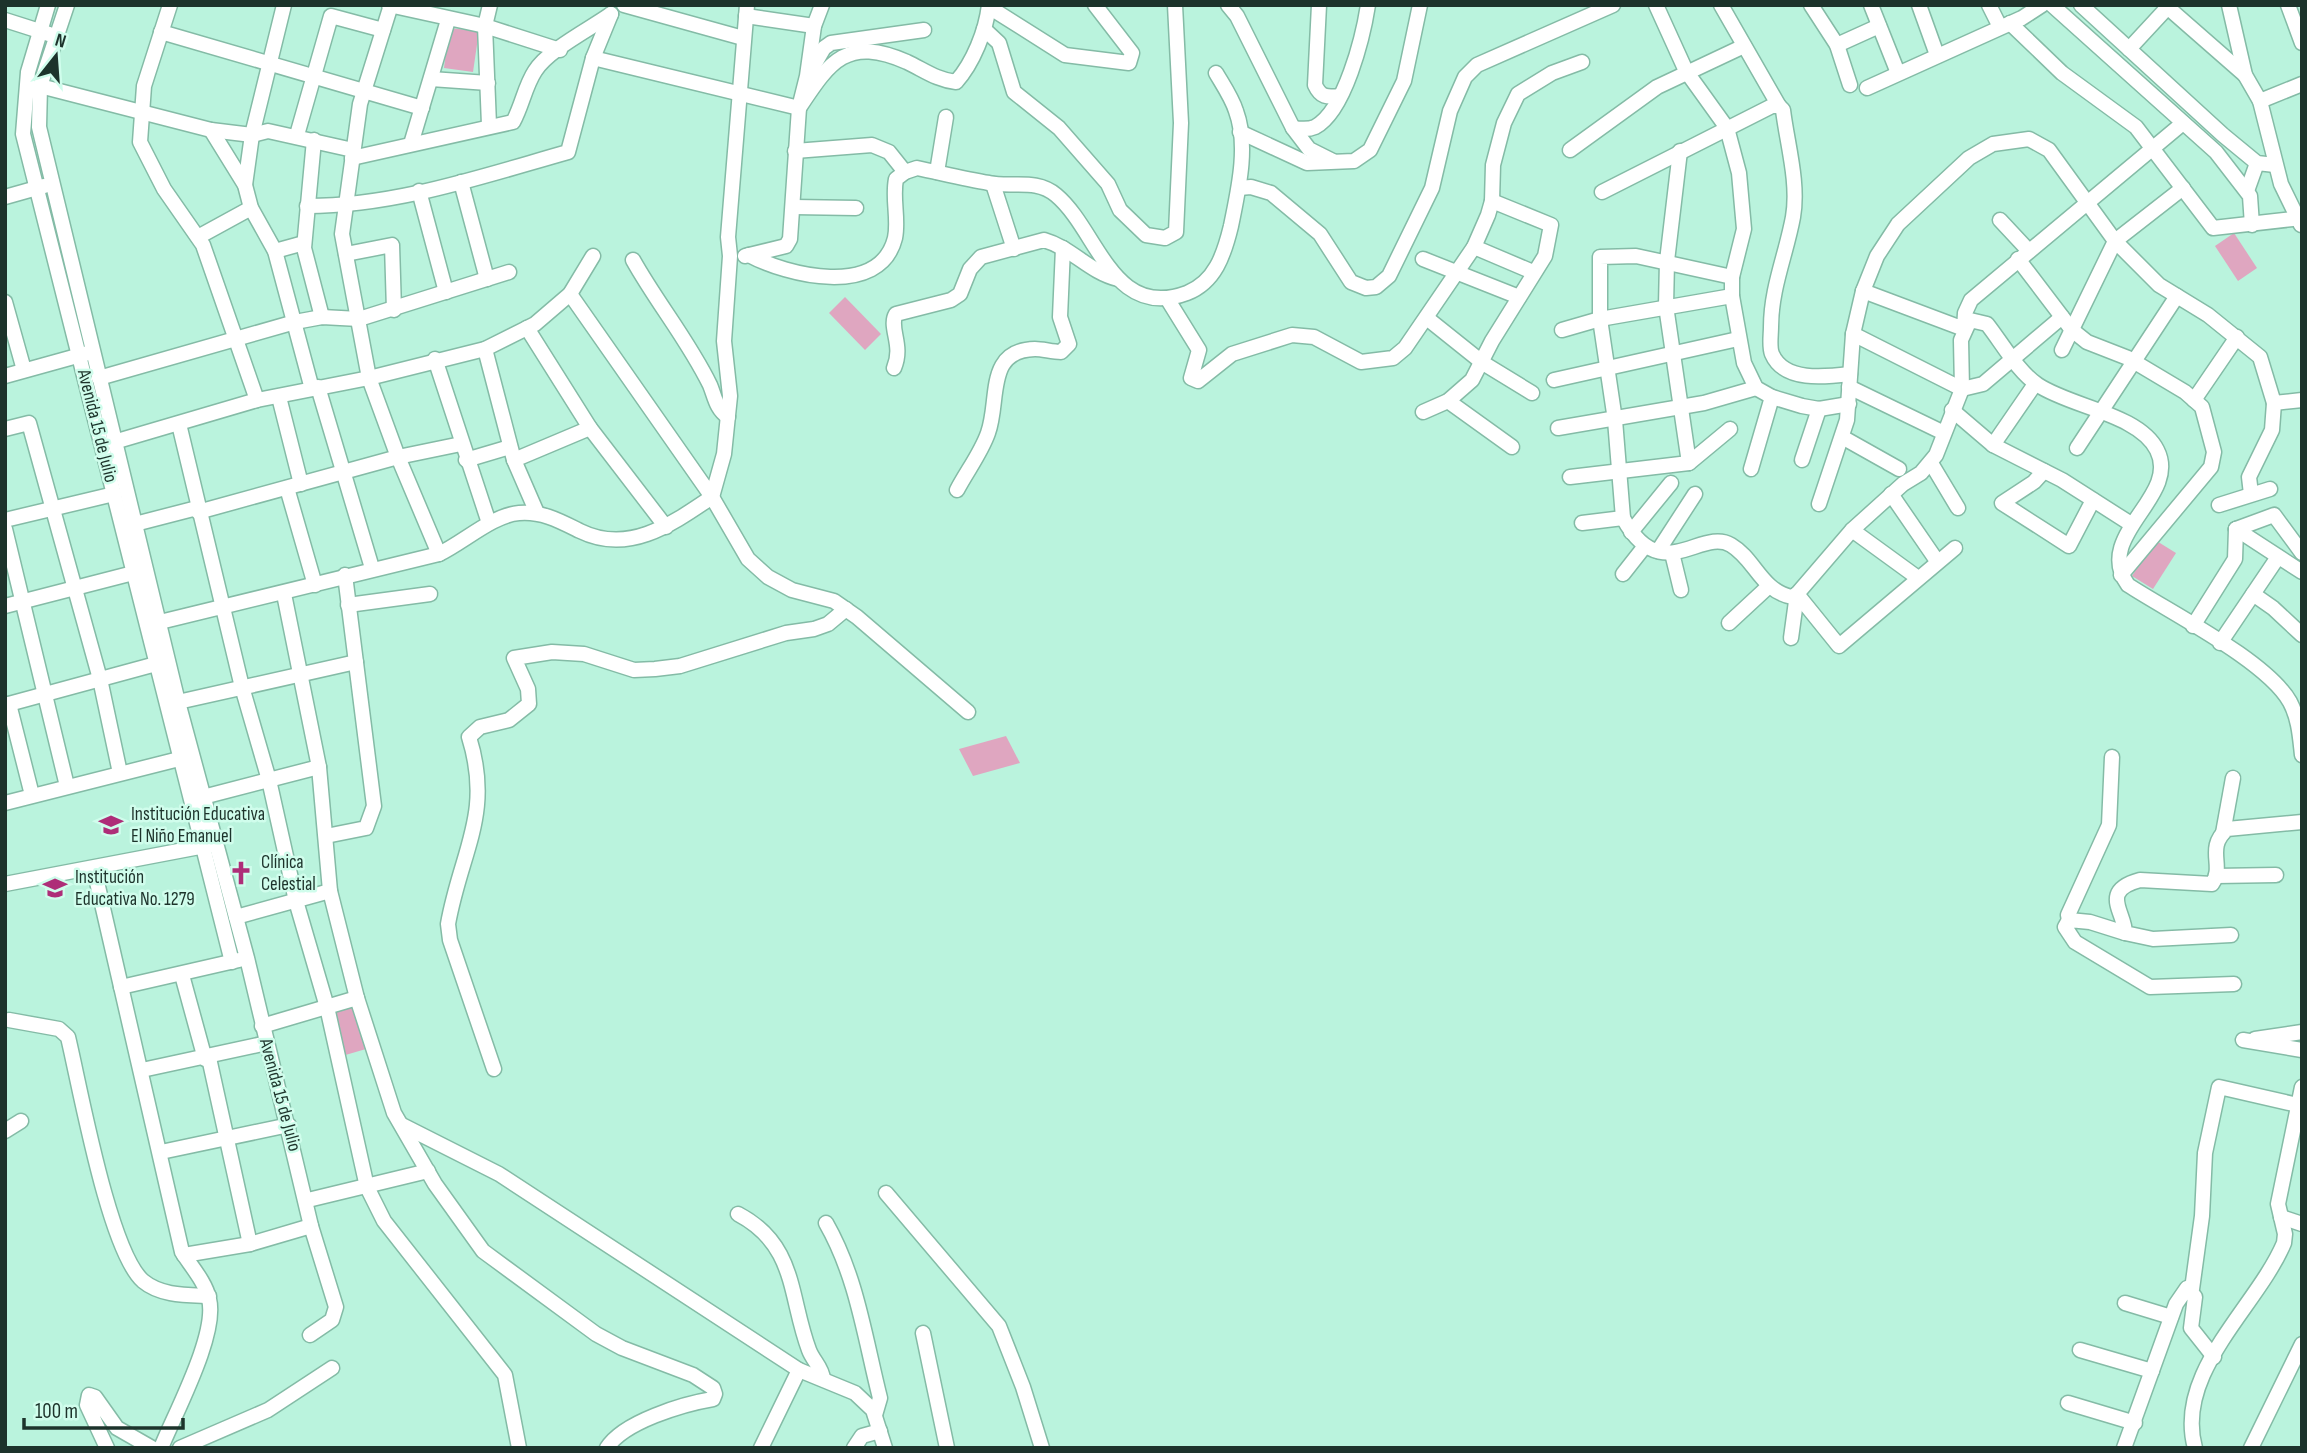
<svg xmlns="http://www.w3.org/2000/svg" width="2307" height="1453" font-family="'Sofia Sans Condensed',sans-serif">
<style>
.pitch{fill:#dfa6c0}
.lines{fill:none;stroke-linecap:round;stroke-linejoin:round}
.minor-casing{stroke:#84bba6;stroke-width:17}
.minor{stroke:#fff;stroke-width:14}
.labels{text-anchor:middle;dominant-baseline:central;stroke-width:5;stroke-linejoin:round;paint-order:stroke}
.street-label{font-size:19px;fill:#1d332b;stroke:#d0fdec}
.poi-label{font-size:19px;fill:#1d332b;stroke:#d0fdec;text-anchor:start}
</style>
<rect width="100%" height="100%" fill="#baf3dd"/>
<!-- pitch -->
<g class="pitch">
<polygon points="449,28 479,31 473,72 444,68"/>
<polygon points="2234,233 2257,268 2238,281 2215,246"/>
<polygon points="845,297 881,334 865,350 829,313"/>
<polygon points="2155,540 2176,553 2153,589 2132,576"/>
<polygon points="1006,736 1020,763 973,776 959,749"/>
<polygon points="356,1005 366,1049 342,1056 332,1012"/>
</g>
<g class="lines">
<!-- minor casing -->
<g class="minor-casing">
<g id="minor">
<polyline points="48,5 28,72 23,134 232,962"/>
<polyline points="67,5 40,86 39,127 178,702 247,958 311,1226 336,1307 332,1320 310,1335"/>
<polyline points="170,5 144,86 140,142 164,189 203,245 257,400"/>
<polyline points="389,5 485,26 560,50"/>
<polyline points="391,5 360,104 342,234 369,378 398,457 439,554"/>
<polyline points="624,5 743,38"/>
<polyline points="1228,5 1237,16 1293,128 1309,149 1333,161"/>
<path d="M1319,5L1315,85C1321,98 1327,97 1340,96"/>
<polyline points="1656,5 1686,71 1727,128 1739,173 1744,229 1732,277 1732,296 1744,363 1756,388 1772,397 1802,406 1819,409 1849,404"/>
<polyline points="1721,5 1779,106"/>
<polyline points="1811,5 1837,45 1850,85"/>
<polyline points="1871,5 1898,73"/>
<polyline points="1919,5 1937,55"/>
<polyline points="1989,5 2000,27"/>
<polyline points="2052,5 2216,152 2250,196 2252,225"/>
<polyline points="2081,5 2223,135 2257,163 2275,165"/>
<polyline points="2165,5 2245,75"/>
<polyline points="2229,5 2245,75 2260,101 2281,184 2301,225"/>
<polyline points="2288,5 2302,43"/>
<polyline points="989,7 1065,55 1129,63 1132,53 1095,5"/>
<polyline points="746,16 814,26"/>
<polyline points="5,20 49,34"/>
<polyline points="2010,23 2062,73 2136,127 2213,228 2302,218"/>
<polyline points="984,29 999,43 1014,92 1059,128 1108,184 1120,210 1146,235 1165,238 1176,232 1181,123 1175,5"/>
<polyline points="161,32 422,108"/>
<polyline points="1837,45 1879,26"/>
<polyline points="2129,49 2167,8"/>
<path d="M593,58L799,108C829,63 846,35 907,62C924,70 937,80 956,82C973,63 986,31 989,5"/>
<polyline points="810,72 824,48 831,43 924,30"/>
<polyline points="431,79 488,83"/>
<polyline points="40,86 211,130 252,135 268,131 353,150"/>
<polyline points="1867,88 2022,18 2042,5"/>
<polyline points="2260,101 2302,84"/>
<polyline points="489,125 485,26 490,5"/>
<path d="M1293,128C1301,129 1308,130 1315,127C1345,111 1363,37 1368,5"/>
<polyline points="211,130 245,185 251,208 275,251 312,389"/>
<polyline points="1240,132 1307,163 1354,161 1370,150 1404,81 1420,5"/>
<polyline points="297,135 331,16 383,30"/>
<polyline points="314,140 304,248 322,317"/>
<polyline points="411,144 448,20"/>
<polyline points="1570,150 1657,87 1744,46"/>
<polyline points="795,151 872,145 889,152 905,172"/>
<polyline points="1680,151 1667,261 1666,306 1689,463"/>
<path d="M352,158L513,122C522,106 525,86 535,71C548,50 590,29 611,14"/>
<polyline points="937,172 946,117"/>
<polyline points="461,182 487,279"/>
<polyline points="993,184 1014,249"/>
<polyline points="245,185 252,135 284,5"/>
<polyline points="1239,188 1251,187 1271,193 1320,234 1351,282 1366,288 1376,287 1389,276 1432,188 1450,111 1465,77 1477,65 1613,5"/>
<polyline points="419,191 446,292"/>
<polyline points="2247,191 2257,163"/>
<path d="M1602,192L1772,106H1779L1783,110C1787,143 1799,183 1793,217C1786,255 1771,288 1771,327C1771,335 1769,347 1772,354C1784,382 1825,377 1850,374"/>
<polyline points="5,197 44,186"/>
<path d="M307,206C396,206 483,176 568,152L593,58L611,14"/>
<polyline points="794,207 856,208"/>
<polyline points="2000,220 2028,250"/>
<polyline points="198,237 251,208"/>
<polyline points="1474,247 1533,272"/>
<polyline points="275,251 304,243"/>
<polyline points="346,254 392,245 394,310"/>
<path d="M749,255C786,275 880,299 895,238C899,219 892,199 896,179L905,172L917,168C941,173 965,179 989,183C1012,188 1036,178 1056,195C1098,230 1112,321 1187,293C1215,282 1224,255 1231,226C1238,191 1249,146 1236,111C1232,98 1223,85 1216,73"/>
<polyline points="745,256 786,246 790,239 799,108 807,76 814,26 822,5"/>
<polyline points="1423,259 1519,297"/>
<polyline points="2018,259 2072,330 2087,342 2128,358 2185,392 2202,407 2214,452 2211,467 2121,575"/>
<path d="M633,260C657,303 688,340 710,385C715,397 716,409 728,417"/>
<path d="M1732,277L1636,256L1600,257V319L1615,420L1623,518C1661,588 1701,527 1731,545C1755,559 1761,591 1792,597L1797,594L1852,530L1903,484L1921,473L1936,455L1962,389L1961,340L1970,320L1987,324C2002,343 2018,372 2038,385C2071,407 2139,414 2157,450C2181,497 2092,535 2128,585C2171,613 2267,661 2290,702C2299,719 2300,737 2302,755"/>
<polyline points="1863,291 1964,329 1965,313 1971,300 2183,123"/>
<polyline points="570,294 712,497 748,559 768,577 792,590 834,601 857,617 968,712"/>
<polyline points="1168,300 1199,350 1191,378 1198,381 1232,354 1292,335 1314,337 1361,362 1393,358 1405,348 1474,247 1488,215 1492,201 1493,165 1504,123 1518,94 1552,73 1582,62"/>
<polyline points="5,302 24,370"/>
<polyline points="1428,319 1483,363 1532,393"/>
<polyline points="527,328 590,428 666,527"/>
<polyline points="1562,330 1600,319 1732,296"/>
<polyline points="1853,334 1962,389 1983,384 2062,317"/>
<polyline points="485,349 514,460 537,513"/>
<polyline points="2062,350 2115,241 2183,188"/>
<polyline points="435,359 489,523"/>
<path d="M894,368C904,345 888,327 896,314L951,300L960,294L970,269L981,257L1044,240C1072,248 1089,272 1118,279"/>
<polyline points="5,376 88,353"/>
<polyline points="99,378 295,322 322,317 359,319 509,272"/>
<polyline points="1554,380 1738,339"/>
<polyline points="318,387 372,568"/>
<polyline points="1849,387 1944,433"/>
<polyline points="279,397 301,484"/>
<polyline points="2194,400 2237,337"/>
<polyline points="1448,401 1512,447"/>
<polyline points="1952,410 1993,445 2062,480 2131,524"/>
<polyline points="1423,412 1448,401 1472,380 1492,341 1545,256 1551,225 1492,201"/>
<polyline points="179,424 242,687 269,780 296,901 327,1007 367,1187 384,1221 505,1375 519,1448"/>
<polyline points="1558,428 1704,403 1756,388"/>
<polyline points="5,429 29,423 100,679 120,773"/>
<polyline points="1842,437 1899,469"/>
<polyline points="114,442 257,400 369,378 485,349 535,324 570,294 593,256"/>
<polyline points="1993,445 2035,384"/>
<polyline points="2077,448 2177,296"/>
<polyline points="466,460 510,447"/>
<polyline points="514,460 590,428"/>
<polyline points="1802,460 1819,409"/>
<polyline points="1931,463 1958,508"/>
<polyline points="1751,469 1772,397"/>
<polyline points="2044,471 2034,482 2002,503 2069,546 2093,500"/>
<polyline points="1570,477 1689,463 1730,429"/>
<polyline points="287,488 315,585"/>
<path d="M957,490C967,471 981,453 988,433C1000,400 985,350 1035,349C1043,349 1052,352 1061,352L1069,344L1060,317L1063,248"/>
<polyline points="1891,494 1937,561"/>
<polyline points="2251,494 2249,477 2272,430 2274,403"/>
<polyline points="1819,504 1847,420 1853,334 1863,291 1877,256 1898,224 1969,158 1993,144 2029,139 2049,150 2115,241 2159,285 2208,315 2260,357 2274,403 2302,400"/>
<polyline points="2219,505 2270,489"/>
<polyline points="198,512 398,457 461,444"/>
<polyline points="5,520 114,494"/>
<polyline points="1582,523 1623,518"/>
<polyline points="135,524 197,508"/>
<polyline points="5,529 67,786"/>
<polyline points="2236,529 2274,515 2302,553"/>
<polyline points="2236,529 2302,572"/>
<polyline points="1852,530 1918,578"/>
<polyline points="1631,532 1671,483"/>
<polyline points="1658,551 1695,494"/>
<polyline points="1672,553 1681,590"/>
<polyline points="1623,574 1645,546"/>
<path d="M284,594L319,767L330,891L357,998L394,1113L435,1184L483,1251L596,1334L622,1348L693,1375L713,1388L715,1394L713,1399C683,1404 623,1422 607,1448"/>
<polyline points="1797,594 1839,646 1955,548"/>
<polyline points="2253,594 2273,608 2302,635"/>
<polyline points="348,605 430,594"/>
<polyline points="5,606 141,571"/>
<path d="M160,622L439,554C464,542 493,515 519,513C542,511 560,521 580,531C629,555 672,524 712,497L724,454L730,396L724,341L730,256L728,237L747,5"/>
<polyline points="1729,623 1769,586"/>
<polyline points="2193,626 2235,559 2236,529"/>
<polyline points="1791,638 1797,594"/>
<polyline points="2220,643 2278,557"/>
<polyline points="178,702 356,662"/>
<polyline points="9,704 32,795"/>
<polyline points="5,705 167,661"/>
<polyline points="203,797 319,767"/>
<polyline points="5,803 187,757"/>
<polyline points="2223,833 2233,778"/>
<polyline points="326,836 366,828 374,806 345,575"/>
<path d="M94,869L182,1252C191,1266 206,1283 209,1299C218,1334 175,1413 161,1448"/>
<polyline points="2216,876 2276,875"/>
<polyline points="5,884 210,845"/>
<polyline points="236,917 330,891"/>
<polyline points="2069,920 2068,915 2109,825 2112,757"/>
<polyline points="2125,933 2090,922 2069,920 2065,927 2075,942 2150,987 2234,984"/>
<path d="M2231,935L2153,939L2125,933C2125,912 2099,891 2140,880L2212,884C2225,865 2205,849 2227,829L2302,822"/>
<polyline points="182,975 205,1059"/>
<polyline points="121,987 239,960"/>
<path d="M9,1020L59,1029L68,1037C80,1087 109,1251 143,1281C161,1296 187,1295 209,1296"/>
<polyline points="262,1026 357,998"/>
<polyline points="2255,1039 2302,1032"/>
<polyline points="2243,1040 2302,1050"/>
<polyline points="209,1058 250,1244"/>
<path d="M494,1069L450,940L448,924C461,851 493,814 469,737L480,727L509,720L529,704L528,689L514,658L552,652L584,654L634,670L655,669L680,666L786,633L814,629L828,624L846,609"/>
<polyline points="142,1070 267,1043"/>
<polyline points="402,1125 499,1174 799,1370 855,1393 873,1410 885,1448"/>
<polyline points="5,1131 21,1121"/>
<polyline points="161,1152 289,1125"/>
<polyline points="886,1193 999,1326 1023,1387 1042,1448"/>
<polyline points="308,1200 428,1171"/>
<path d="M738,1214C797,1245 789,1297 809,1350C813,1361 822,1367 823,1379"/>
<polyline points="2281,1217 2302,1224"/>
<path d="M826,1223C857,1277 865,1339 880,1398L875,1415"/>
<polyline points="184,1255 250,1244 311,1226"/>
<polyline points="2192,1289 2202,1216 2205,1153 2219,1087 2302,1106"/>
<polyline points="2125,1303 2171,1317"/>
<polyline points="923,1333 947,1448"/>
<polyline points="2080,1350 2152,1371"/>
<polyline points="2068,1403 2135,1423"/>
<polyline points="107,1448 87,1405 89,1395 95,1397 117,1428 152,1448"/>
<polyline points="180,1448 268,1410 332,1368"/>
<polyline points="761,1448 799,1370"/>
<polyline points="854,1448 862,1436 880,1431"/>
<polyline points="2124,1448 2176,1304 2187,1288 2195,1297 2191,1328 2214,1357"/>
<path d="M2195,1448C2174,1372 2257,1307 2284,1243L2285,1234L2278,1204L2302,1087"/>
<polyline points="2251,1448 2302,1344"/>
</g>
</g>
<!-- minor -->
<use href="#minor" class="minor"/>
</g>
<!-- icons -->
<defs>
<g id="school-bare" transform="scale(1.89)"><path d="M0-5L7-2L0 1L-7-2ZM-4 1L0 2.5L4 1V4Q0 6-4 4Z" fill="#ae2d78" stroke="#d0fdec" stroke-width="2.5" paint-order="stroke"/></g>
<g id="church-bare" transform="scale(1.89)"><path d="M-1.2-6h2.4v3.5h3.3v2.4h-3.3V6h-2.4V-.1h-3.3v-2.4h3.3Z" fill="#ae2d78" stroke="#d0fdec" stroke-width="2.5" paint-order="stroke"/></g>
</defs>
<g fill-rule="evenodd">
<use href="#school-bare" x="111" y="825"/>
<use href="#church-bare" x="241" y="873"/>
<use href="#school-bare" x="55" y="888"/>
</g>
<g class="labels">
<!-- street labels -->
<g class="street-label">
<text transform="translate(97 426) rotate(76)">Avenida 15 de Julio</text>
<text transform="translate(280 1095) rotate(75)">Avenida 15 de Julio</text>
</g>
<!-- poi labels -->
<g class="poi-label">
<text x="131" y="814">Institución Educativa<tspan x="131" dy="22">El Niño Emanuel</tspan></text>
<text x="261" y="862">Clínica<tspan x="261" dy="22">Celestial</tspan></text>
<text x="75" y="877">Institución<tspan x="75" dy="22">Educativa No. 1279</tspan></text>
</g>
</g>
<!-- border -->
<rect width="2307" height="1453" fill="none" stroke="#1d332b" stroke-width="14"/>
<!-- north arrow -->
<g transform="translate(56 56) rotate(17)" stroke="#d0fdec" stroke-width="5" paint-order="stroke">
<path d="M0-5L12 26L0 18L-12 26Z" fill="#1d332b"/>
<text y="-10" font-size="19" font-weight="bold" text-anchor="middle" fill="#1d332b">N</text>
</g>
<!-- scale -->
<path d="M24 1418v10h159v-10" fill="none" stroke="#1d332b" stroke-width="3.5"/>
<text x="35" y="1418" font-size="21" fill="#1d332b" stroke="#d0fdec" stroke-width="5" paint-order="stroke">100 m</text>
</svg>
